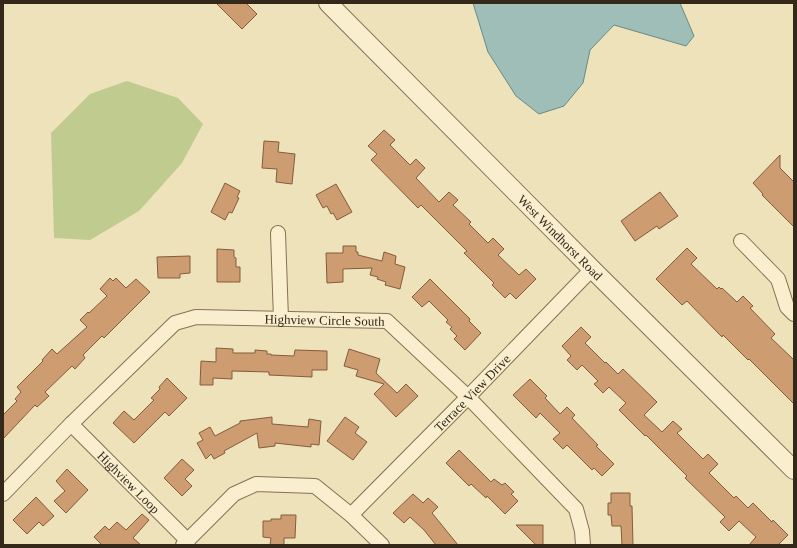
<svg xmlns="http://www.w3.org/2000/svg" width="797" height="548" font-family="Georgia,serif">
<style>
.green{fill:#c0cb90}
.water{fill:#9fbeb7;stroke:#678b85}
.building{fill:#cd9c70;stroke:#845c3b}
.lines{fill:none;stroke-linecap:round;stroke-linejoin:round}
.minor-casing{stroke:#857155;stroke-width:16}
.tertiary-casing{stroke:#857155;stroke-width:20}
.minor{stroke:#f9efce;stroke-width:14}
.tertiary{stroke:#f9efce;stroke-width:18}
.labels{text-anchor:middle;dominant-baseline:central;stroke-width:3;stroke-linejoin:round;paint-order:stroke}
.street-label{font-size:13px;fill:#33281a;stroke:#f5eccb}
</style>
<rect width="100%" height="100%" fill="#eee2bb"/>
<!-- green -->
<polygon class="green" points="127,81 178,98 203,124 182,163 139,211 90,240 54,238 51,133 90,94"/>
<!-- water -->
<polygon class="water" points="473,3 680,3 694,36 686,46 614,25 590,50 583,83 564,106 539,114 516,96 488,52"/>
<!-- building -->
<g class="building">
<polygon points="216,3 246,3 257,14 242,29"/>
<polygon points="384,130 395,140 390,145 410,165 416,159 425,168 416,178 439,202 449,192 458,200 453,205 471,222 469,224 488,243 493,238 504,249 498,255 519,275 526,269 536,279 516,299 510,293 505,298 492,285 494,283 464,253 467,251 421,205 418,208 371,160 377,154 368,146"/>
<polygon points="264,141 279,142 278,152 295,154 292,184 276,182 277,169 262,168"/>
<polygon points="780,155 780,168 794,182 794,227 762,195 763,194 753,183"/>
<polygon points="225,183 240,191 237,197 239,198 232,213 229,212 225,220 211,212"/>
<polygon points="336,184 352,212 337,220 333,213 331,214 327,206 323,208 316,195"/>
<polygon points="660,192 678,216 659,229 657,226 635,241 621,221"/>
<polygon points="343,246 356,246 356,252 358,252 358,255 382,261 384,252 396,256 395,264 405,267 400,289 385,285 386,282 377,279 378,277 370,275 372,268 343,269 343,282 327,283 326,253 343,253"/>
<polygon points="687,248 697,258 691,264 717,289 719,287 721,289 722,288 737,302 743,296 753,306 750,308 775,334 771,338 794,360 794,404 749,359 748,360 723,335 722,337 687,301 682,305 656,279"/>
<polygon points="217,249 234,250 234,257 236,258 236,267 240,267 240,282 217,282"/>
<polygon points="190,256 190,273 180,274 180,278 158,278 157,257"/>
<polygon points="110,278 113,281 116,278 126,288 136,279 150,292 104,338 102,336 83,355 85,358 75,369 72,366 45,392 49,396 37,407 35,405 3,439 3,415 17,401 15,399 21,392 17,387 43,361 42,360 52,349 57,354 87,327 80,320 88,312 89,313 107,296 100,289"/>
<polygon points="430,279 470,319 469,321 481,333 465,350 454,339 457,336 450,329 452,327 446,322 448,320 429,301 422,307 412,297"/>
<polygon points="581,327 591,337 585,343 605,363 606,362 618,374 623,369 657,402 644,415 662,432 673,421 682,429 677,433 703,459 708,454 718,464 709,473 734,498 736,496 748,508 753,503 772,522 773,520 788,535 778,545 749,545 756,537 739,521 729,531 720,522 725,517 685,478 687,476 646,435 645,436 619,410 626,403 609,387 603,393 594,384 598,381 582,365 577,370 567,360 571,356 562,346"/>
<polygon points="216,348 233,349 233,353 255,353 255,350 267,351 267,354 271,354 271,355 294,356 295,350 327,351 327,370 312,370 312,377 269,375 269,372 232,371 232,379 213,378 213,385 200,385 201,361 216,362"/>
<polygon points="349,349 380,359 376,373 397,393 406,384 418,396 396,417 374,394 384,384 356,376 358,370 344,366"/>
<polygon points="167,378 187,398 169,416 165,412 134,443 113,423 124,411 134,420 154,400 151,398 160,389 159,387"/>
<polygon points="530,379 547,396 545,398 560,414 567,407 575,415 572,418 598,445 596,446 614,464 602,476 594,468 592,470 567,445 563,449 553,439 560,433 540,413 536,418 513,395"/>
<polygon points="272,417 272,424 308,427 309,419 321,421 319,445 311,444 311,447 275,443 275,446 259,448 257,433 224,451 225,453 214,459 211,454 206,459 197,443 203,440 199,433 210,427 215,436 240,423 240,421"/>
<polygon points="345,417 359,427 355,433 367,442 353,460 327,441"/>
<polygon points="459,450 491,482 494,479 502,485 505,483 514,492 511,494 518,501 505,514 487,496 486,498 471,484 469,486 446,463"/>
<polygon points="182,459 194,470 185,479 192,486 182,496 164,478"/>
<polygon points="67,469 88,490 66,513 54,501 65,491 56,481"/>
<polygon points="611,493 630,493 630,506 632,506 633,545 622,545 621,526 612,526 611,515 608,515 608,503 611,503"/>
<polygon points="413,494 423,503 428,498 438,507 432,513 458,545 436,545 424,530 410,517 404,523 393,513"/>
<polygon points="36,497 54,516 43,526 39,522 27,534 13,520"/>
<polygon points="142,514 149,520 133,538 141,545 102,545 94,537 105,526 109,530 117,522 126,530"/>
<polygon points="281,515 296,515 295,538 284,538 284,545 270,545 271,538 263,537 263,521 271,521 271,519 281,519"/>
<polygon points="516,525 543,525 543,545 536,545"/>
</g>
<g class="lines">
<!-- minor casing -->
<g class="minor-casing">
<g id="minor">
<polyline points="278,233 281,319"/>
<polyline points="741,241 778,279 787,307 794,314"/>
<path id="s1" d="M71,424L188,541"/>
<path id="s2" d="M3,494L71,424L175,323L196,317L387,321L468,397L576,509L582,531L583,545"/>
<path id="s3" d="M351,515L468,397L592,269"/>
<polyline points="183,545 234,494 256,484 315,486 351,515 382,545"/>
</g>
</g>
<!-- tertiary casing -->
<g class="tertiary-casing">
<g id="tertiary">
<path id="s4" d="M328,3L592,269L794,470"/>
</g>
</g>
<!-- minor -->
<use href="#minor" class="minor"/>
<!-- tertiary -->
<use href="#tertiary" class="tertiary"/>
</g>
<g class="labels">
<!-- street labels -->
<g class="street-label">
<text stroke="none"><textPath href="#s4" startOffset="330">West Windhorst Road</textPath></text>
<text stroke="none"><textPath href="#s2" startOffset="393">Highview Circle South</textPath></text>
<text stroke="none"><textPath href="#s3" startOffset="172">Terrace View Drive</textPath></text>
<text stroke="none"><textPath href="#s1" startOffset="82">Highview Loop</textPath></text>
</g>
</g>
<!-- border -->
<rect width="797" height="548" fill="none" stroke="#33281a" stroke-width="8"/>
</svg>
